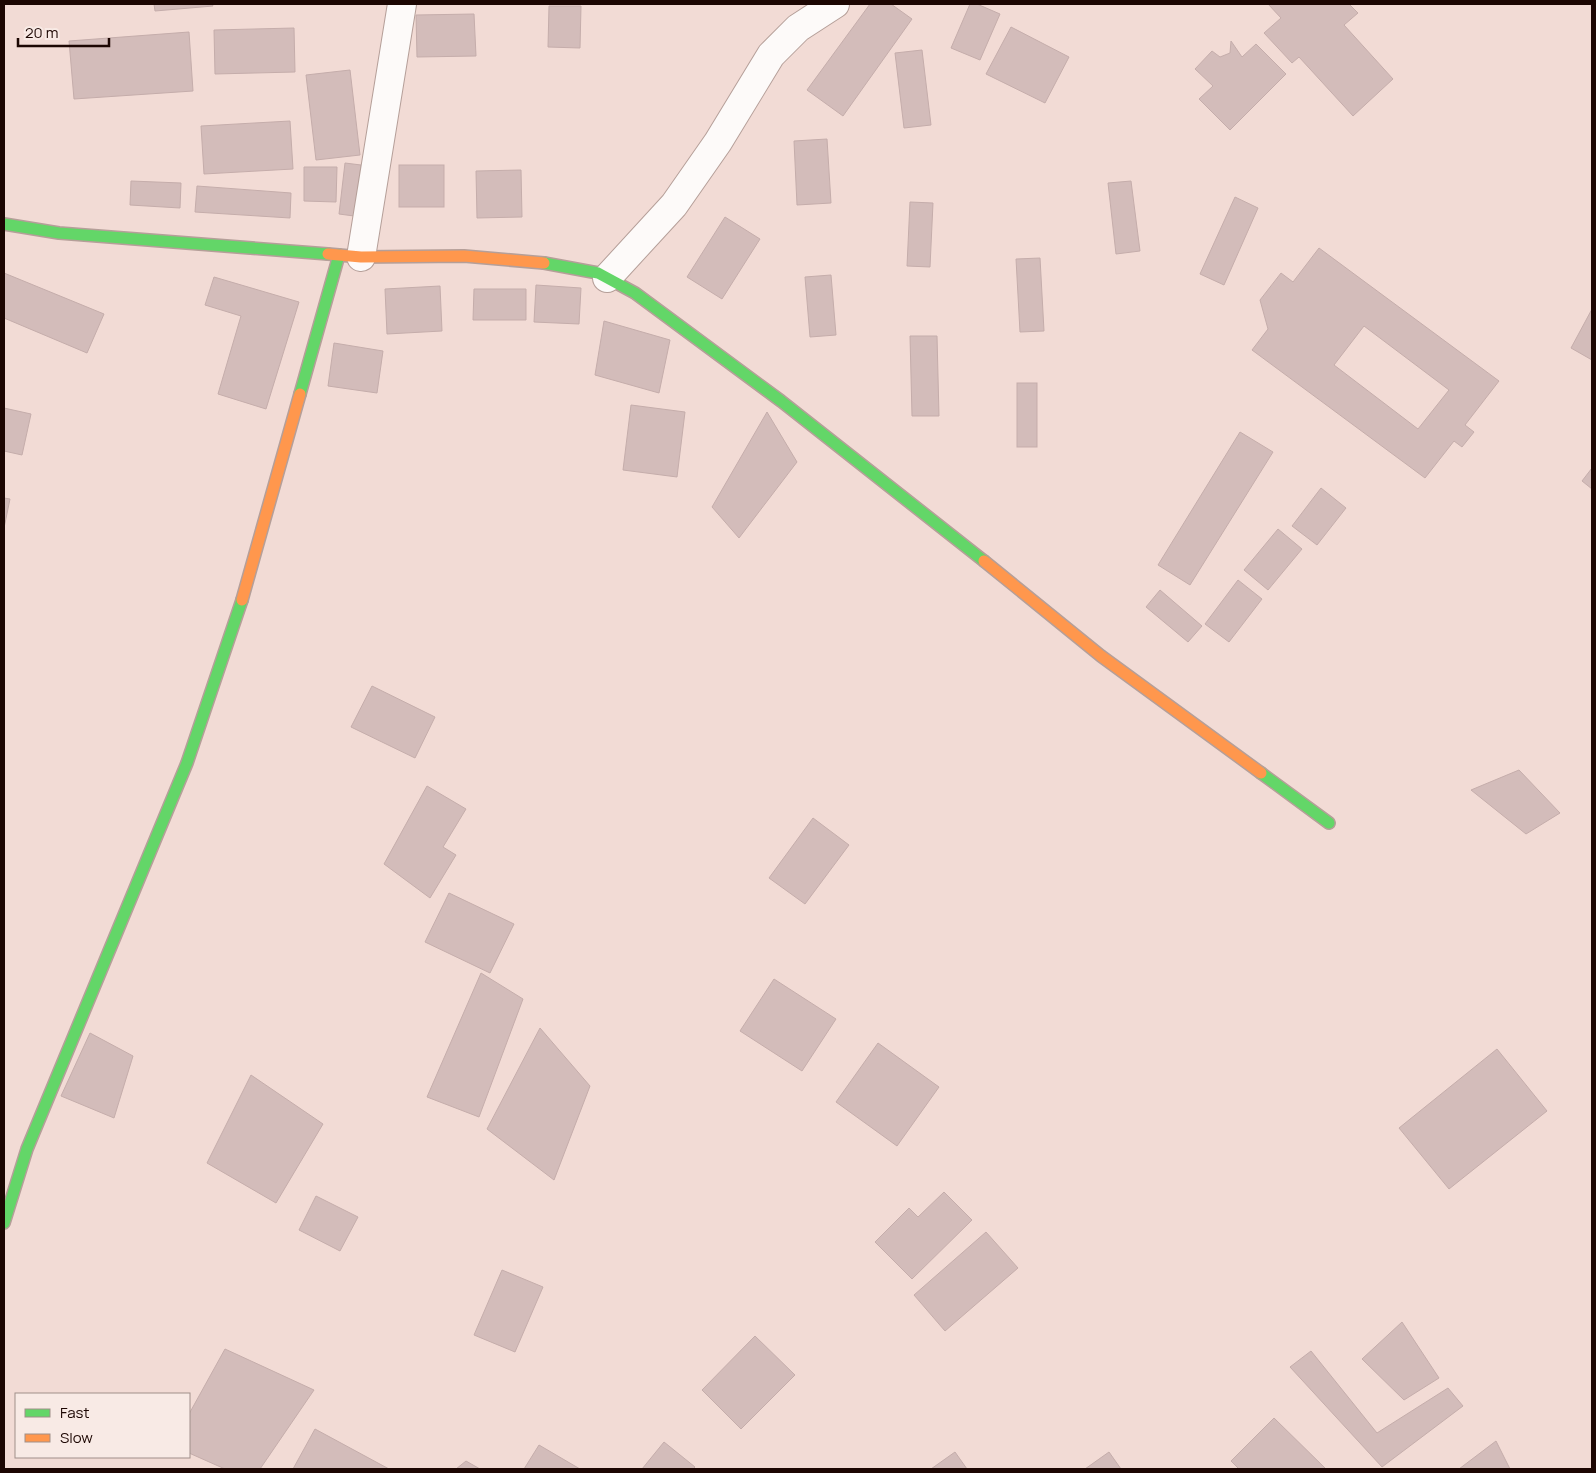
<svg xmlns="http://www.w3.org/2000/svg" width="1596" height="1473" font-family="Manrope,sans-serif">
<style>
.building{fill:#d3bcba;stroke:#c5adab;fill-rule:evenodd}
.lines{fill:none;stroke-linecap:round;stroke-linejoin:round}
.street-casing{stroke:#b59f99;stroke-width:30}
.fast-casing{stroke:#b59f99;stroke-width:14}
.slow-casing{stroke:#b59f99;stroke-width:14}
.street{stroke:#fdfaf9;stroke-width:28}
.fast{stroke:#63d668;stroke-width:11}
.slow{stroke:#ff974d;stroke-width:11}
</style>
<rect width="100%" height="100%" fill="#f2dbd5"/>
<!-- building -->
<g class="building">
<polygon points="154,4 212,4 213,6 155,11"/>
<polygon points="870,4 891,4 912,19 843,116 807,90"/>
<polygon points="970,4 977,4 1000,14 980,60 951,48"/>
<polygon points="1268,4 1349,4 1358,13 1344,25 1393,79 1353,116 1299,57 1292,63 1264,33 1281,18"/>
<polygon points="549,6 581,6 580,48 548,47"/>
<polygon points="474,14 476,56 417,57 416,15"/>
<polygon points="1011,27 1069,57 1045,103 986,74"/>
<polygon points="294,28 295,72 215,74 214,30"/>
<polygon points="189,32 193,91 74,99 69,41"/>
<polygon points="1231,41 1242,57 1256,44 1286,74 1230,130 1199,99 1213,86 1195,69 1212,51 1220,57 1230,53"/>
<polygon points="922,50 931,125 904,128 895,53"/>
<polygon points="350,70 360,155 316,160 306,75"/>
<polygon points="290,121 293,169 204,174 201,126"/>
<polygon points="827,139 831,203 797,205 794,141"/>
<polygon points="345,163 361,165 354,216 339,214"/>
<rect x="399" y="165" width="45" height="42"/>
<polygon points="304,167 337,167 336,202 304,201"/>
<polygon points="521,170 522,217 477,218 476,171"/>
<polygon points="131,181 181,183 180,208 130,205"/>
<polygon points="1131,181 1140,251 1116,254 1108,183"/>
<polygon points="197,186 291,193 290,218 195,212"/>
<polygon points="1235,197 1258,208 1224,285 1200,274"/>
<polygon points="910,202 933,203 930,267 907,266"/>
<polygon points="725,217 760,239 722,299 687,277"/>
<path d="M1319,248L1499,381L1465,425L1474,432L1462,447L1454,441L1425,478L1252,350L1268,329L1260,300L1281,273L1293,282ZM1364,326L1449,390L1418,429L1334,365Z"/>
<polygon points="1040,258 1044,331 1020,332 1016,259"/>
<polygon points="4,273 104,314 87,353 4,318"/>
<polygon points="831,275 836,335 810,337 805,277"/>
<polygon points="214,277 299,302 266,409 218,394 241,316 205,305"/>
<polygon points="536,285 581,288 579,324 534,322"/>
<polygon points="440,286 442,331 387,334 385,289"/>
<polygon points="474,289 526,289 526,320 473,320"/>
<polygon points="1592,309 1592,360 1571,348"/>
<polygon points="604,321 670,340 659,393 595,375"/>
<polygon points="910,336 937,336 939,416 912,416"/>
<polygon points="334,343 383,351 377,393 328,386"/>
<rect x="1017" y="383" width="20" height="64"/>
<polygon points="631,405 685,412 677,477 623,470"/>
<polygon points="4,408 31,414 22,455 4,451"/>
<polygon points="767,412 797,462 739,538 712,507"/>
<polygon points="1240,432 1273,452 1190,585 1158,565"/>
<polygon points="1592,468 1592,489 1582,481"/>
<polygon points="1321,488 1346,508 1317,545 1292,526"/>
<polygon points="4,498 10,499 4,528"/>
<polygon points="1278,529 1302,549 1268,590 1244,570"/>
<polygon points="1238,580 1262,599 1229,642 1205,624"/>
<polygon points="1160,590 1202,626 1188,642 1146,607"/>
<polygon points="372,686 435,717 415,758 351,727"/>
<polygon points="1519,770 1560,813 1526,834 1471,790"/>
<polygon points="427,786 466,809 443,847 456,855 430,898 384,864"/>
<polygon points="813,818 849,845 805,904 769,878"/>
<polygon points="449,893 514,924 490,973 425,942"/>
<polygon points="481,973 523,999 479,1117 427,1097"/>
<polygon points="774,979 836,1019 802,1071 740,1031"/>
<polygon points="540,1028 590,1086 554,1180 487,1129"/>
<polygon points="90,1033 133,1056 114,1118 61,1096"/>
<polygon points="878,1043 939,1087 897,1146 836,1102"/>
<polygon points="1497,1049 1547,1111 1449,1189 1399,1128"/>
<polygon points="251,1075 323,1124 276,1203 207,1163"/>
<polygon points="944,1192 972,1220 912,1279 875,1242 909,1208 918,1217"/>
<polygon points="316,1196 358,1217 340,1251 299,1230"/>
<polygon points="986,1232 1018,1268 945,1331 914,1295"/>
<polygon points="502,1270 543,1287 515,1352 474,1335"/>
<polygon points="1402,1322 1439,1378 1404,1400 1362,1359"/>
<polygon points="755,1336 795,1375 741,1429 702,1390"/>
<polygon points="225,1349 314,1390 260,1469 225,1469 189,1453 189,1414"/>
<polygon points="1311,1351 1377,1433 1448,1388 1463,1406 1382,1467 1290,1367"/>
<polygon points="1274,1418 1326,1469 1239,1469 1231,1461"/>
<polygon points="315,1429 389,1469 293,1469"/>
<polygon points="1496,1441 1510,1469 1459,1469"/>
<polygon points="664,1442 695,1467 693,1469 642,1469"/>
<polygon points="539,1445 580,1469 524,1469"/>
<polygon points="955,1452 967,1469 931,1469"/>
<polygon points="1109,1452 1121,1469 1085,1469"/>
<polygon points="466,1461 480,1469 456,1469"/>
</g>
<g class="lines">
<!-- street casing -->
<g class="street-casing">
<g id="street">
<polyline points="361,257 402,4"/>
<polyline points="607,278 674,205 718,142 771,55 798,28 835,4"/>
</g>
</g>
<!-- fast casing -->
<g class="fast-casing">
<g id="fast">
<polyline points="4,224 59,233 328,254"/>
<polyline points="544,263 598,273 635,293 781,401 984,561"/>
<polyline points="300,394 339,255"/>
<polyline points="1261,773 1329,823"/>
<polyline points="4,1223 27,1149 187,763 242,600"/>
</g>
</g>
<!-- slow casing -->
<g class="slow-casing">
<g id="slow">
<polyline points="328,254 361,257 464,256 544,263"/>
<polyline points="984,561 1101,656 1261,773"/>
<polyline points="242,600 300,394"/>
</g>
</g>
<!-- street -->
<use href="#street" class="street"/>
<!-- fast -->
<use href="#fast" class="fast"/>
<!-- slow -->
<use href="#slow" class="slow"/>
</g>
<!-- border -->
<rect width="1596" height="1473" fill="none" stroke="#1c0602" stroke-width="10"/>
<!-- legend -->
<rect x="15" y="1393" width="175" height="65" fill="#f8eae5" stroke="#a08f8a"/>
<rect x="25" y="1409" width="25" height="8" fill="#63d668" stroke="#a08f8a"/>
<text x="60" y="1418" font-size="15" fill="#1c0602">Fast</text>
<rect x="25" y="1434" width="25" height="8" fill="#ff974d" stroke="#a08f8a"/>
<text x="60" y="1443" font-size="15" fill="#1c0602">Slow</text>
<!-- scale -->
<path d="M18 38v8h91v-8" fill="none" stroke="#1c0602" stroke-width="2.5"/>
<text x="25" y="38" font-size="15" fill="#1c0602" stroke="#f8eae5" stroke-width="4" paint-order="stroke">20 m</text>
</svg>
